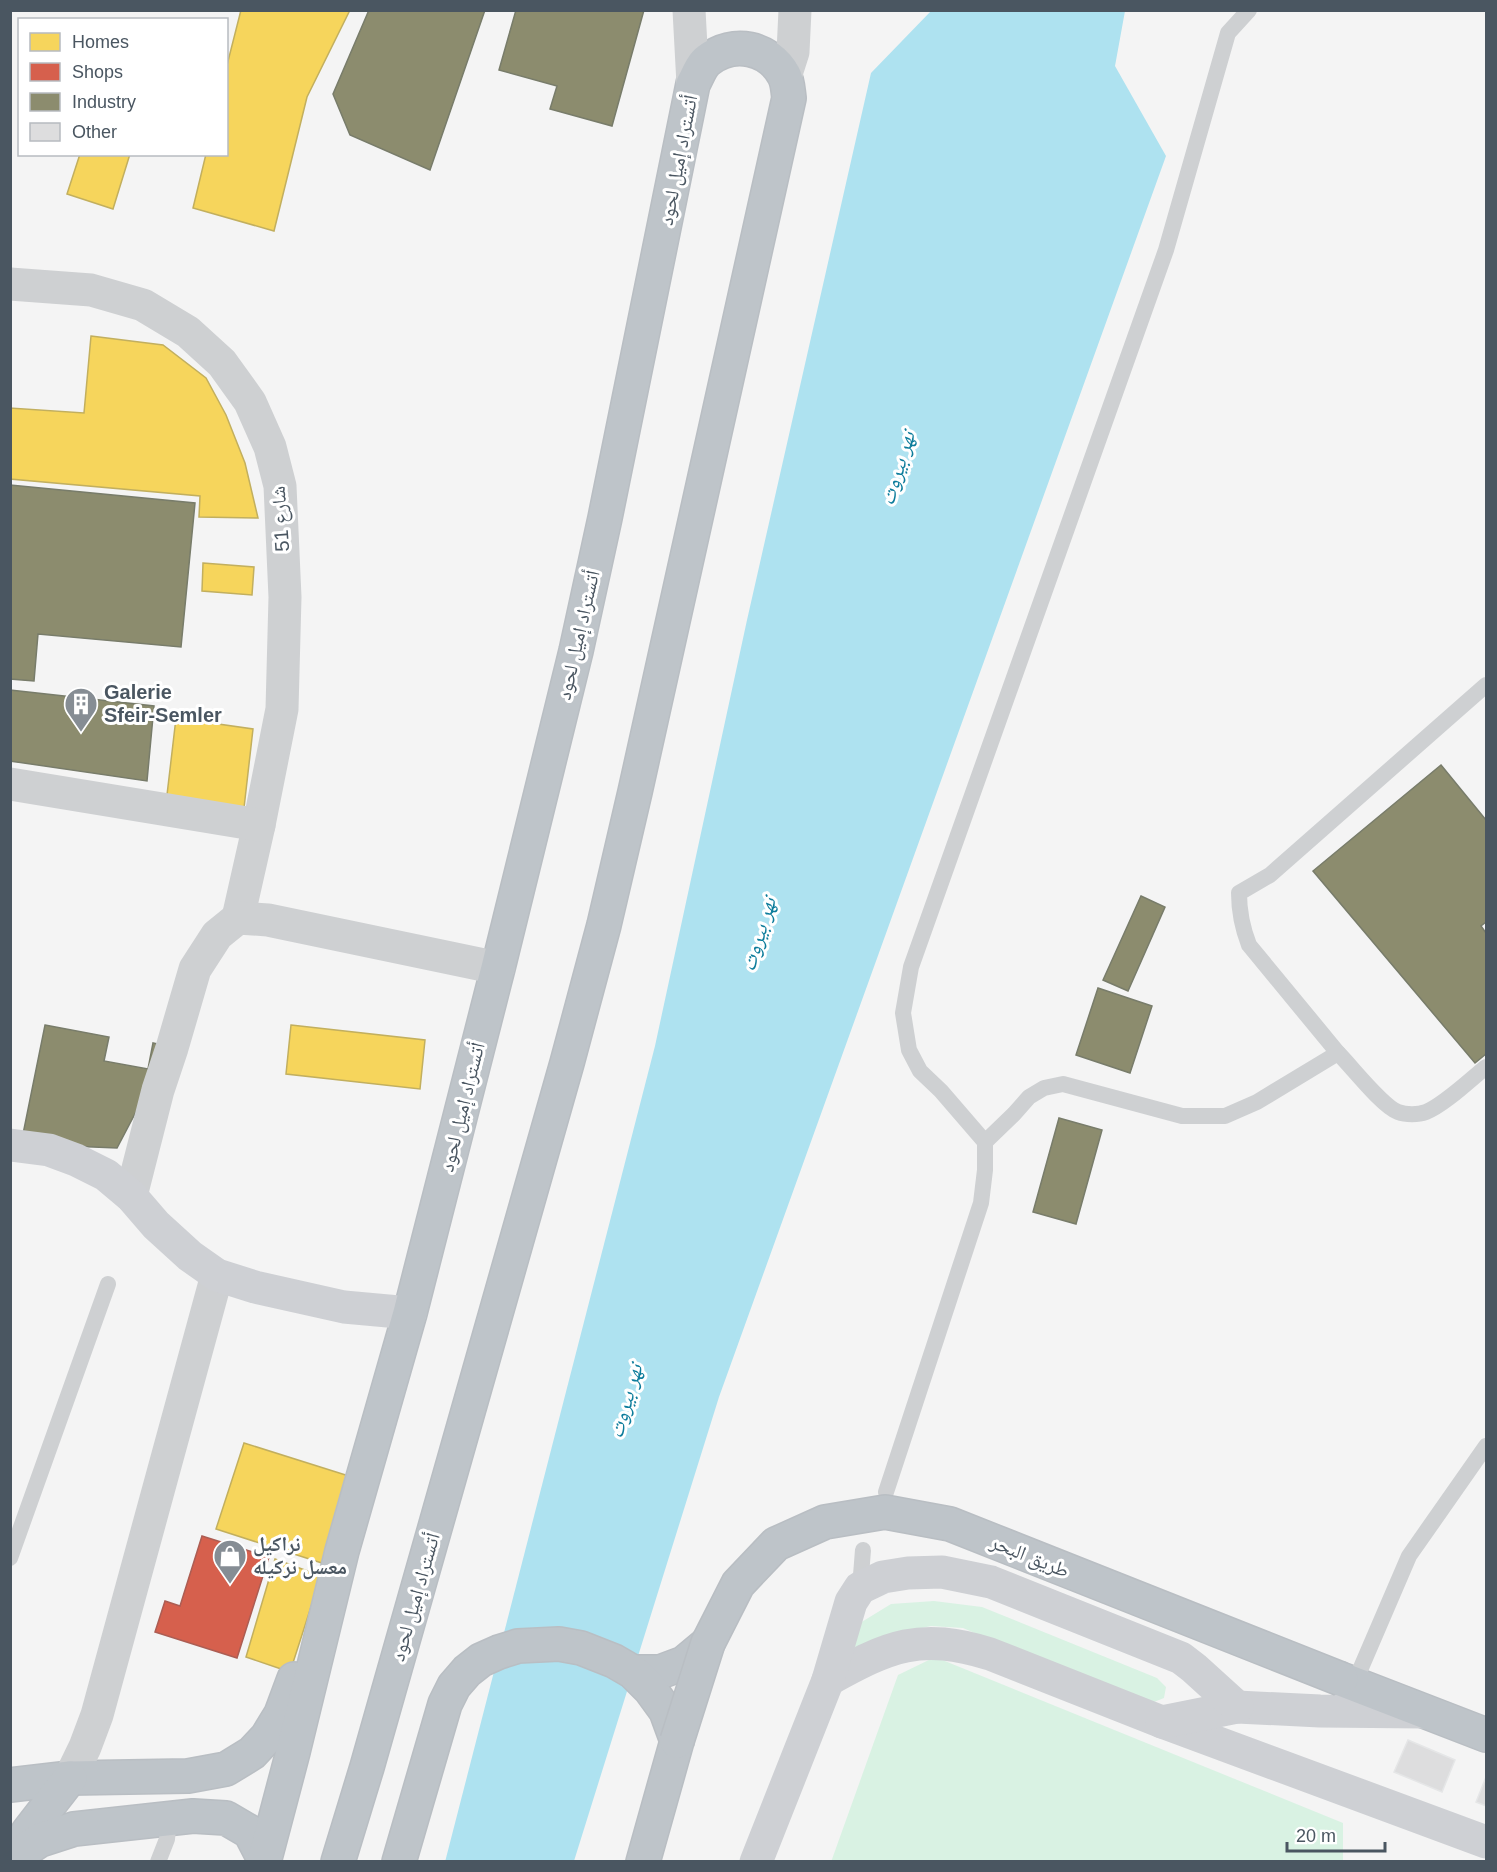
<svg xmlns="http://www.w3.org/2000/svg" width="1497" height="1872" font-family="Helvetica,'Noto Naskh Arabic',sans-serif">
<style>
.green{fill:#d9f2e3}
.water{fill:#aee2f0}
.homes{fill:#f6d55c;stroke:#c2af5e;stroke-width:1.5}
.shops{fill:#d6604d;stroke:#ac5d53;stroke-width:1.5}
.industry{fill:#8c8c6e;stroke:#787c6a;stroke-width:1.5}
.building{fill:#ddddde;stroke:#e5e6e7;stroke-width:1.5}
.lines{fill:none;stroke-linecap:round;stroke-linejoin:round}
.highway-casing{stroke:#b9bec3;stroke-width:36}
.lane{stroke:#ced0d2;stroke-width:16}
.street{stroke:#ced0d2;stroke-width:33}
.secondary{stroke:#ced0d4;stroke-width:33}
.highway{stroke:#bec4c9;stroke-width:33}
.highway-bridge-casing{stroke:#b9bec3;stroke-width:36;stroke-linecap:butt}
.highway-bridge{stroke:#bec4c9;stroke-width:33}
.labels{text-anchor:middle;dominant-baseline:central;stroke-width:6;stroke-linejoin:round;paint-order:stroke}
.street-label{font-size:20px;fill:#4a5661;stroke:#fff}
.poi-label{font-size:20px;font-weight:bold;fill:#4a5661;stroke:#fff;text-anchor:start}
.water-label{font-size:21px;font-style:italic;fill:#0c7c9b;stroke:#fff}
</style>
<rect width="100%" height="100%" fill="#f4f4f4"/>
<!-- green -->
<g class="green">
<polygon points="934,1601 982,1607 1157,1678 1166,1687 1164,1698 1154,1702 1000,1644 963,1628 931,1626 900,1633 841,1667 860,1623 891,1604"/>
<polygon points="935,1657 1343,1823 1343,1861 831,1862 898,1675"/>
</g>
<!-- water -->
<polygon class="water" points="931,11 1125,11 1115,66 1166,156 719,1397 574,1861 445,1862 655,1046 747,620 871,73"/>
<!-- homes -->
<g class="homes">
<polygon points="241,10 350,10 307,97 274,231 193,208 206,154 226,154 226,69"/>
<polygon points="80,154 130,154 113,209 67,194"/>
<polygon points="91,336 163,345 206,378 226,415 245,463 258,518 199,517 200,496 10,479 10,408 84,413"/>
<polygon points="203,563 254,567 252,595 202,591"/>
<polygon points="176,718 253,729 244,808 167,795"/>
<polygon points="291,1025 425,1040 420,1089 286,1074"/>
<polygon points="244,1443 352,1477 325,1564 216,1529"/>
<polygon points="275,1559 321,1576 290,1672 246,1657"/>
</g>
<!-- shops -->
<polygon class="shops" points="202,1536 269,1557 237,1658 155,1632 165,1601 180,1606"/>
<!-- industry -->
<g class="industry">
<polygon points="369,10 485,10 430,170 350,135 333,94"/>
<polygon points="516,10 644,10 612,126 550,109 557,86 499,70"/>
<polygon points="10,485 195,503 181,647 38,634 34,681 10,679"/>
<polygon points="10,690 154,706 147,781 10,761"/>
<polygon points="1441,765 1486,820 1486,922 1481,926 1486,933 1486,1054 1475,1063 1313,871"/>
<polygon points="1141,896 1165,907 1128,991 1103,980"/>
<polygon points="1098,988 1152,1006 1130,1073 1076,1055"/>
<polygon points="45,1025 109,1037 104,1061 148,1069 153,1043 170,1047 117,1148 21,1144"/>
<polygon points="1059,1118 1102,1130 1076,1224 1033,1212"/>
</g>
<!-- building -->
<g class="building">
<polygon points="1408,1740 1455,1760 1442,1792 1394,1772"/>
<polygon points="1486,1777 1486,1806 1476,1802"/>
</g>
<g class="lines">
<!-- highway casing -->
<g class="highway-casing">
<g id="highway">
<polyline points="633,1672 660,1672 684,1663 708,1643"/>
<polyline points="1341,1679 1486,1735"/>
<polyline points="10,1785 70,1778 188,1776 226,1769 252,1753 267,1737 281,1714 294,1679"/>
<polyline points="16,1852 28,1832 70,1778"/>
<polyline points="13,1858 40,1840 74,1829 193,1816 226,1818 250,1832 264,1859"/>
<path d="M264,1862L293,1752L342,1551L410,1313L498,968L576,651L605,518L693,84C697,77 701,65 708,60C733,40 769,47 784,75C788,82 788,91 789,98L635,792L604,925L567,1063L367,1767L338,1862"/>
<polyline points="399,1862 445,1704 454,1686 467,1671 481,1660 499,1652 518,1646 559,1644 581,1648 614,1661 633,1672 650,1689 666,1711 677,1741 643,1862"/>
</g>
</g>
<!-- lane -->
<g class="lane">
<path d="M1338,1053C1352,1067 1382,1106 1398,1112C1406,1115 1418,1115 1426,1112C1444,1105 1471,1079 1486,1067"/>
<path d="M985,1142L1014,1114L1029,1097L1044,1088L1063,1084L1182,1116H1225L1257,1102L1338,1053L1249,945C1242,927 1239,912 1239,893L1270,875L1486,685"/>
<polyline points="886,1492 981,1203 985,1170 985,1142 941,1091 920,1071 909,1050 903,1013 911,967 1166,250 1228,33 1249,10"/>
<polyline points="10,1558 108,1284"/>
<polyline points="860,1588 863,1550"/>
<polyline points="1354,1684 1409,1556 1486,1446"/>
<polyline points="158,1862 167,1839 169,1818"/>
</g>
<!-- street -->
<g class="street">
<polyline points="689,10 693,84"/>
<polyline points="785,77 793,52 795,10"/>
<polyline points="10,284 91,290 143,305 188,332 222,363 250,402 270,447 280,486 285,597 282,709 259,825 238,918"/>
<polyline points="10,784 259,825"/>
<polyline points="131,1196 158,1090 172,1048 195,969 217,935 238,918 268,920 498,968"/>
<polyline points="70,1778 85,1747 97,1715 217,1275"/>
</g>
<!-- secondary -->
<g class="secondary">
<polyline points="10,1145 49,1150 76,1160 106,1175 131,1196 156,1225 190,1256 217,1275 255,1287 344,1307 410,1313"/>
<path d="M828,1680C889,1646 920,1632 990,1654L1162,1722L1486,1842"/>
<polyline points="1162,1722 1237,1707 1320,1711 1423,1712"/>
<polyline points="756,1862 828,1680 851,1602 860,1588 883,1577 908,1573 942,1572 991,1582 1181,1658 1194,1668 1237,1707"/>
</g>
<!-- highway -->
<use href="#highway" class="highway"/>
<!-- highway-bridge casing -->
<g class="highway-bridge-casing">
<polyline id="highway-bridge" points="677,1741 708,1643 738,1584 776,1544 825,1522 885,1512 950,1524 1341,1679"/>
</g>
<!-- highway-bridge -->
<use href="#highway-bridge" class="highway-bridge"/>
</g>
<!-- icons -->
<defs>
<g id="building-pin" transform="scale(1.725)"><path d="M0 17L-7.5 6A9.5 9.5 0 1 1 7.5 6Z" fill="#868d94" stroke="#fff"/><path d="M-4-6H4V6H1V3H-1V6H-4ZM-2.5-4.3h1.7v1.8h-1.7ZM.8-4.3h1.7v1.8H.8ZM-2.5-1h1.7V.8h-1.7ZM.8-1h1.7V.8H.8Z" fill="#fff"/></g>
<g id="shop-pin" transform="scale(1.725)"><path d="M0 17L-7.5 6A9.5 9.5 0 1 1 7.5 6Z" fill="#868d94" stroke="#fff"/><path d="M-5-2.5h2.3a2.7 3.5 0 0 1 5.4 0H5L5.5 6h-11ZM-1.5-2.5h3a1.5 2.3 0 0 0-3 0Z" fill="#fff"/></g>
</defs>
<g fill-rule="evenodd">
<use href="#building-pin" x="81" y="704"/>
<use href="#shop-pin" x="230" y="1556"/>
</g>
<g class="labels">
<!-- street labels -->
<g class="street-label">
<text transform="translate(678 160) rotate(-79)">أتستراد إميل لحود</text>
<text transform="translate(280 519) rotate(-94)">شارع 51</text>
<text transform="translate(578 635) rotate(-77)">أتستراد إميل لحود</text>
<text transform="translate(462 1107) rotate(-76)">أتستراد إميل لحود</text>
<text transform="translate(1030 1556) rotate(22)">طريق البحر</text>
<text transform="translate(415 1597) rotate(-74)">أتستراد إميل لحود</text>
</g>
<!-- poi labels -->
<g class="poi-label">
<text x="104" y="692">Galerie<tspan x="104" dy="23">Sfeir-Semler</tspan></text>
<text x="253" y="1544">نراكيل<tspan x="253" dy="23">معسل نركيله</tspan></text>
</g>
<!-- water labels -->
<g class="water-label">
<text transform="translate(897 468) rotate(-73)">نهر بيروت</text>
<text transform="translate(758 934) rotate(-73)">نهر بيروت</text>
<text transform="translate(625 1401) rotate(-74)">نهر بيروت</text>
</g>
</g>
<!-- border -->
<rect width="1497" height="1872" fill="none" stroke="#4a5661" stroke-width="24"/>
<!-- legend -->
<rect x="18" y="18" width="210" height="138" fill="#ffffff" stroke="#b7bbc0" stroke-width="1.5"/>
<rect x="30" y="33" width="30" height="18" fill="#f6d55c" stroke="#b7bbc0" stroke-width="1.5"/>
<text x="72" y="48" font-size="18" fill="#4a5661">Homes</text>
<rect x="30" y="63" width="30" height="18" fill="#d6604d" stroke="#b7bbc0" stroke-width="1.5"/>
<text x="72" y="78" font-size="18" fill="#4a5661">Shops</text>
<rect x="30" y="93" width="30" height="18" fill="#8c8c6e" stroke="#b7bbc0" stroke-width="1.5"/>
<text x="72" y="108" font-size="18" fill="#4a5661">Industry</text>
<rect x="30" y="123" width="30" height="18" fill="#ddddde" stroke="#b7bbc0" stroke-width="1.5"/>
<text x="72" y="138" font-size="18" fill="#4a5661">Other</text>
<!-- scale -->
<path d="M1287 1842v9h98v-9" fill="none" stroke="#4a5661" stroke-width="3"/>
<text x="1296" y="1842" font-size="18" fill="#4a5661" stroke="#ffffff" stroke-width="4.5" paint-order="stroke">20 m</text>
</svg>
